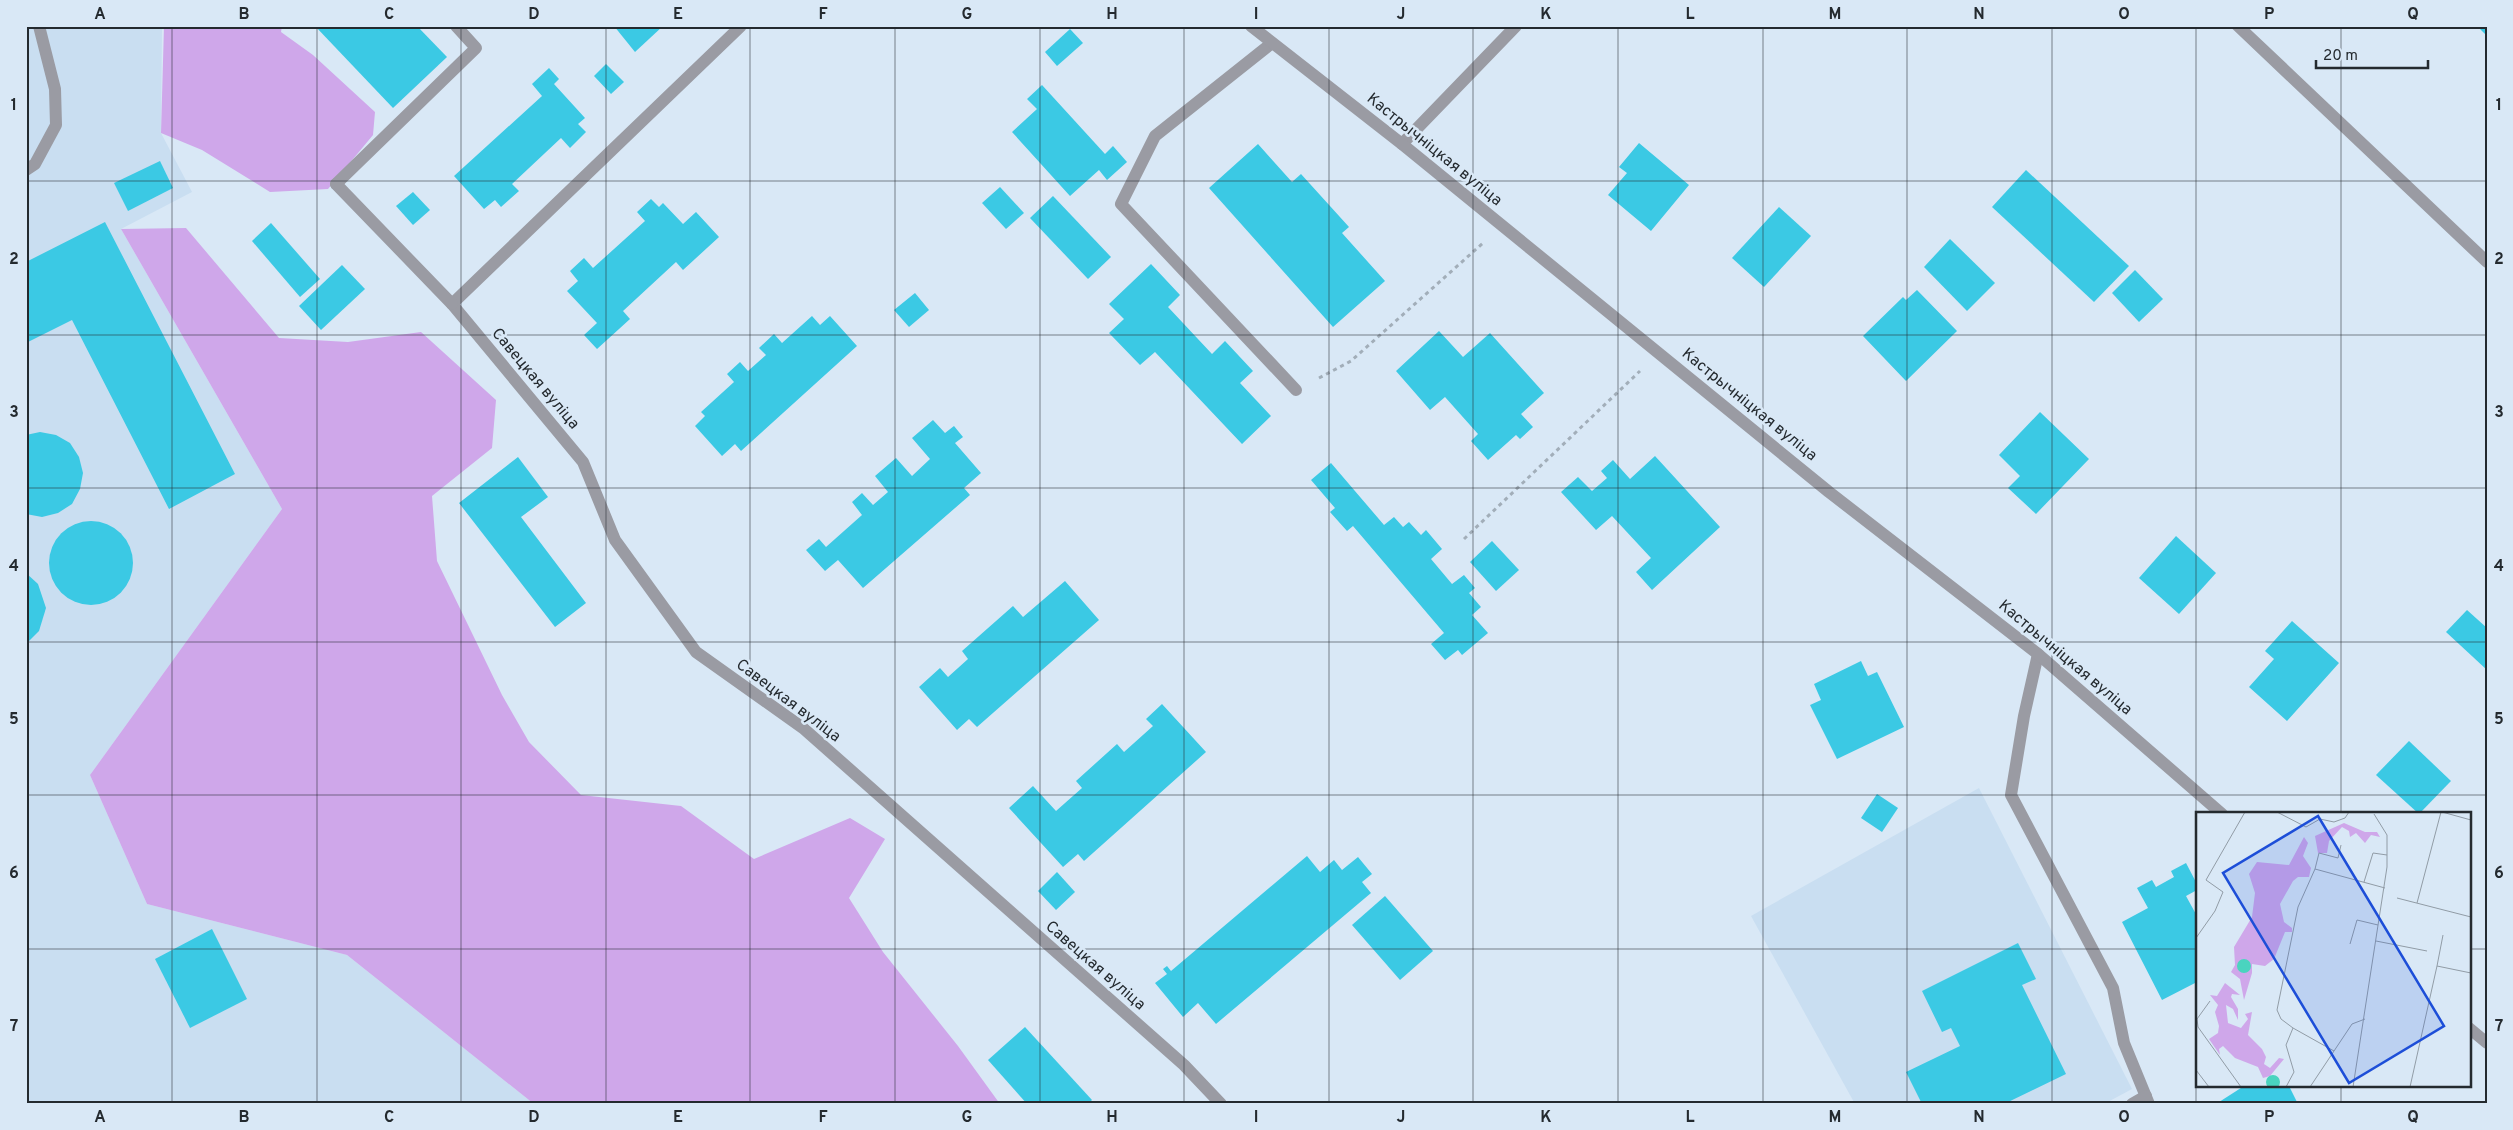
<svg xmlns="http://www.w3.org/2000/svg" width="2513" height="1130" font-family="Overpass,sans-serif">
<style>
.built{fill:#c9def1}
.green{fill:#cfa7ea}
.building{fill:#3bc9e4}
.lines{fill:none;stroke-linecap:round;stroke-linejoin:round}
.path{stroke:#a2aeb9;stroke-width:3;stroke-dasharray:4 4;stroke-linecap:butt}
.service{stroke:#9a9ba3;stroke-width:12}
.minor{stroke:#9a9ba3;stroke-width:12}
.grid{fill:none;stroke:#242a2f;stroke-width:1;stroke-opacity:0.55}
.labels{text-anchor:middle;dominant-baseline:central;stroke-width:5;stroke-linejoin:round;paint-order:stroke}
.street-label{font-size:16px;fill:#242a2f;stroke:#d9e8f6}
.inset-road{fill:none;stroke:#919ca6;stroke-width:1}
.view{fill:#1d4ed8;fill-opacity:0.15;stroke:#1d4ed8;stroke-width:2.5}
.inset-edge{fill:none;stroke:#242a2f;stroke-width:2.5}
.neatline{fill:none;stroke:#242a2f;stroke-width:2}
.grid-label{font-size:16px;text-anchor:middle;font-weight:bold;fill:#242a2f}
</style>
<rect width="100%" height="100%" fill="#d9e8f6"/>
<!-- built -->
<g class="built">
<polygon points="26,26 162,26 161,133 192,192 121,229 282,509 90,775 147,904 347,955 534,1104 26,1104"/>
<polygon points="1979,788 2132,1089 2104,1104 1855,1104 1751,916"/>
</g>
<!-- green -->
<g class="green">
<polygon points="164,26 282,26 281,32 313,55 375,112 373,135 328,189 270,192 202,150 161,133"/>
<polygon points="186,228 279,338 348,342 421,332 496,400 492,448 432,496 437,561 502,695 529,742 581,795 681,806 754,859 850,818 885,839 849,898 883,952 958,1046 1000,1104 534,1104 347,955 147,904 90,775 282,509 121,229"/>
</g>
<!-- building -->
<g class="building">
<polygon points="315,26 417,26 447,57 393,108"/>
<polygon points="614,26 663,26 635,52"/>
<polygon points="2477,26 2487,26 2487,36"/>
<polygon points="1070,29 1083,43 1057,66 1045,52"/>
<polygon points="606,64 624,82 611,94 594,76"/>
<polygon points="549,68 559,79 554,84 585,118 578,124 586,132 570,148 561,138 512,184 519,191 501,207 495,200 484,209 454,176 542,96 532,84"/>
<polygon points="1042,85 1105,154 1113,146 1127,162 1107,180 1099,170 1070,196 1012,132 1037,109 1027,99"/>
<polygon points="1639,143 1689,185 1651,231 1608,195 1627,173 1619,167"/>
<polygon points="1258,144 1292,182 1301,174 1349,227 1342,233 1385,281 1333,327 1209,188"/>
<polygon points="160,161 173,188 128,211 114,183"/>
<polygon points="2026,170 2129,266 2094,302 1992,207"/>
<polygon points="1000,187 1024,213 1006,229 982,203"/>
<polygon points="413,192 430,210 413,225 396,206"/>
<polygon points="1053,196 1111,257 1088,279 1030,218"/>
<polygon points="651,199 659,207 663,203 683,224 696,212 719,237 683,270 676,262 623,311 630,319 597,349 584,335 597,323 567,291 578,281 570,271 584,258 593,268 645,221 637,212"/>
<polygon points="1779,207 1811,236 1764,287 1732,258"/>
<polygon points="105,222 235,474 169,509 72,320 26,343 26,262"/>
<polygon points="271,223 320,279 300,297 252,241"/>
<polygon points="1950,239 1995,283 1967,311 1924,267"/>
<polygon points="1151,264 1180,295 1168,307 1212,354 1225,341 1253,371 1240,383 1271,416 1242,444 1155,352 1140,365 1109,333 1124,319 1109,304"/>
<polygon points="342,265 365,289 321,330 299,306"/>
<polygon points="2135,270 2163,299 2139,322 2112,293"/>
<polygon points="1917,290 1957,331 1906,381 1863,336 1903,297 1906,300"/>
<polygon points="915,293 929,310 909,327 894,310"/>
<polygon points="812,316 820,325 830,316 857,346 741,451 735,444 722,456 695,426 705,416 701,412 734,382 727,374 740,362 748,371 766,355 759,348 774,334 782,343"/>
<polygon points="1439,331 1463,357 1490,333 1544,393 1521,414 1533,427 1520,439 1516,435 1488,460 1471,441 1478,434 1445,397 1430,410 1396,371"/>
<polygon points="2040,412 2089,459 2036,514 2008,488 2020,476 1999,455"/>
<polygon points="933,420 945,433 954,426 963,437 955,443 981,473 964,488 970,495 863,588 838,560 825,571 806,550 819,539 826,547 862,515 852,502 862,493 873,505 888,492 875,476 896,458 912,476 930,459 912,438"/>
<polygon points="40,432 56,435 70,443 79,457 83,473 80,489 72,504 58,513 42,517 26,514 26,435"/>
<polygon points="1655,456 1720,527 1652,590 1636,572 1651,558 1612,516 1596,530 1561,492 1578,477 1592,491 1607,478 1601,471 1613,460 1630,479"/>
<polygon points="518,457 548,497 521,517 586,603 555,627 459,503"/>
<polygon points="1331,463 1384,525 1394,517 1403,527 1409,522 1421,535 1426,530 1442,549 1431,559 1452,584 1464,575 1475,588 1469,593 1481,607 1472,615 1488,633 1462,655 1458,650 1445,660 1431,644 1444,633 1353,526 1347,531 1330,512 1335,508 1311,480"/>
<circle cx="91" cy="563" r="42"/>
<polygon points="2176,536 2216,573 2179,614 2139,578"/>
<polygon points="1492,541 1519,570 1496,591 1470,562"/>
<polygon points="26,573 38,584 46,608 39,631 26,644"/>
<polygon points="1065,581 1099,620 977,727 969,719 957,730 919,687 940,668 948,677 968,659 962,651 1013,606 1023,617"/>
<polygon points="2467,610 2487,628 2487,670 2446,632"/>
<polygon points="2292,621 2339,663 2287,721 2249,687 2274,659 2265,651"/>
<polygon points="1861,661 1868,676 1877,672 1904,727 1837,759 1810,705 1821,700 1814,684"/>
<polygon points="1162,704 1206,752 1084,861 1078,854 1063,867 1009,808 1033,786 1056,811 1082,788 1076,781 1117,744 1124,752 1153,726 1146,719"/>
<polygon points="2409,741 2451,781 2419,814 2376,775"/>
<polygon points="1877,794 1898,808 1882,832 1861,818"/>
<polygon points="1307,856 1320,872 1334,860 1342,870 1358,857 1372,874 1362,882 1371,893 1216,1024 1198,1003 1183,1017 1155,983 1167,974 1163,969 1167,966 1171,971"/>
<polygon points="2186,863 2197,884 2197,890 2186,896 2197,916 2197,982 2162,1000 2122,922 2148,908 2137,888 2152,880 2156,887 2174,877 2171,871"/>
<polygon points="1057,872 1075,892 1056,910 1038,891"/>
<polygon points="1385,896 1433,951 1400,980 1352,925"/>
<polygon points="212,929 247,999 190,1028 155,959"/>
<polygon points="2018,943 2036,979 2022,985 2066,1074 2004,1104 1922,1104 1906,1072 1960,1046 1951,1028 1942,1032 1922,991"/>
<polygon points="1025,1027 1092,1100 1088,1104 1027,1104 988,1060"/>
<polygon points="2244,1086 2289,1086 2298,1104 2216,1104"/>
</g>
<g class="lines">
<!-- path -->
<g class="path">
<polyline points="1319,378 1351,361 1483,243"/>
<polyline points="1464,539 1640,371"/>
</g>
<!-- service -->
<g class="service">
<polyline points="2238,26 2487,262"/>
<polyline points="1272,43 1155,136 1121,204 1296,390"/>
<polyline points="1402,144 1516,26"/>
<polyline points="26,170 35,164 56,125 55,89 39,26"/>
<polyline points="336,184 476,48 456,26"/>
<polyline points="2038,654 2024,716 2011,795 2113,988 2124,1043 2149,1104"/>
<polyline points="2132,1104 2146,1096"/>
</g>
<!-- minor -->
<g class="minor">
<polyline points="741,26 452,304 583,462 615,540 696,652 803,728 1184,1065 1221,1104"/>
<polyline points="1251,26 1402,144 1829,492 2038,654 2222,814"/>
<polyline points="336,184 452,304"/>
<polyline points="2469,1028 2487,1043"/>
</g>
</g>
<!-- grid -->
<path class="grid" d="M172,26V1104M317,26V1104M461,26V1104M606,26V1104M750,26V1104M895,26V1104M1040,26V1104M1184,26V1104M1329,26V1104M1473,26V1104M1618,26V1104M1763,26V1104M1907,26V1104M2052,26V1104M2196,26V1104M2341,26V814M26,181H2487M26,335H2487M26,488H2487M26,642H2487M26,795H2487M26,949H2197M2469,949H2487M2341,1086V1104"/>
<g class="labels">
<!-- street labels -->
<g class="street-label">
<text transform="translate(1434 150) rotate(39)">Кастрычніцкая вуліца</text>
<text transform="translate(535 379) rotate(50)">Савецкая вуліца</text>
<text transform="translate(1749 405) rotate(39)">Кастрычніцкая вуліца</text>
<text transform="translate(2065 658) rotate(40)">Кастрычніцкая вуліца</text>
<text transform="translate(788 701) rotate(37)">Савецкая вуліца</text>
<text transform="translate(1095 966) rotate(41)">Савецкая вуліца</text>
</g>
</g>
<!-- overview -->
<g transform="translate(2196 812)">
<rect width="275" height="275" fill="#d9e8f6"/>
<path d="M148,11L169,20H181L184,25L175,23L169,31L160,21L154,25L153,19L146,15L133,29L131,41H122L119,24ZM108,25L112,31L107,44L115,56L113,65H102L97,69L84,92L88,110L96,116V120H89L78,147L69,154L56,152V161L48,188L44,167L35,160L39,153L38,135L56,105L59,81L53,62L61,50L93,53ZM29,171L44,183L36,182L35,185L42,197V208L37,197L30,193L32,211L45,216L52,207L49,202L56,200L52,223L66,237L70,245L68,252L74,256L83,246L88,247L74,264L67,266L62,255L39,246L27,234L23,237L24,243L13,227L22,221L23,214L19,200L22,193L14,183L21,184Z" fill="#cfa7ea"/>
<path d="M41 154a7 7 0 1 1 14 0a7 7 0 1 1-14 0ZM70 270a7 7 0 1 1 14 0a7 7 0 1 1-14 0Z" fill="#4ad4bf"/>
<path class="inset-road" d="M81,0L110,15L124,7L138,10L149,6L153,0M246,0L275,8M119,57L123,41L142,46L145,33M168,70L177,41L191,43M201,86L275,105M221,91L245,0M0,126L19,99L27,80L10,68L49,0M180,129L231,139M154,132L161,108L182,113M241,154L247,123M14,189L1,207L2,215L45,275M97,216L138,239M0,258L13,275M90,275L98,260L90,233L97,216L85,207L81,198L102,95L119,57L189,76M114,275L156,212L169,207M157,275L191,55V23L178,2M214,275L241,154L275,161"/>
<path class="view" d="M122,4L248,214L153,271L27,61Z"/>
<rect width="275" height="275" class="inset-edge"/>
</g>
<!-- border -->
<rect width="2513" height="1130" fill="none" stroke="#d9e8f6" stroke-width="55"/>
<!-- scale -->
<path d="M2316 60v8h112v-8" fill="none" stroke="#242a2f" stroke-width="2.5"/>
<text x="2323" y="60" font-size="15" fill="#242a2f" stroke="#d9e8f6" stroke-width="4" paint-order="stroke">20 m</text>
<rect x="28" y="28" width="2458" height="1074" class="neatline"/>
<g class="grid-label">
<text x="100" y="19">A</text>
<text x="244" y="19">B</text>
<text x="389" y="19">C</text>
<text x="534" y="19">D</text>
<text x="678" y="19">E</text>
<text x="823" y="19">F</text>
<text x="967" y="19">G</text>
<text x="1112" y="19">H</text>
<text x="1256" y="19">I</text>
<text x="1401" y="19">J</text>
<text x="1546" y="19">K</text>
<text x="1690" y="19">L</text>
<text x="1835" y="19">M</text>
<text x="1979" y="19">N</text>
<text x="2124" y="19">O</text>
<text x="2269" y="19">P</text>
<text x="2413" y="19">Q</text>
<text x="14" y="110">1</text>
<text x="2499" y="110">1</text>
<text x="14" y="264">2</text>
<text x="2499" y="264">2</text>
<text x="14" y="417">3</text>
<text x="2499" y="417">3</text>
<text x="14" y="571">4</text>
<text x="2499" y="571">4</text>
<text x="14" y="724">5</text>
<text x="2499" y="724">5</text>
<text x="14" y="878">6</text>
<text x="2499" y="878">6</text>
<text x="14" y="1031">7</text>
<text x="2499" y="1031">7</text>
<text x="100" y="1122">A</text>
<text x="244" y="1122">B</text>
<text x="389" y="1122">C</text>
<text x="534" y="1122">D</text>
<text x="678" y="1122">E</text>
<text x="823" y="1122">F</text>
<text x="967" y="1122">G</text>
<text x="1112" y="1122">H</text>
<text x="1256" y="1122">I</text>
<text x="1401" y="1122">J</text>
<text x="1546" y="1122">K</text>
<text x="1690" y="1122">L</text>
<text x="1835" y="1122">M</text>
<text x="1979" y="1122">N</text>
<text x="2124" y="1122">O</text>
<text x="2269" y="1122">P</text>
<text x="2413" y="1122">Q</text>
</g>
</svg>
